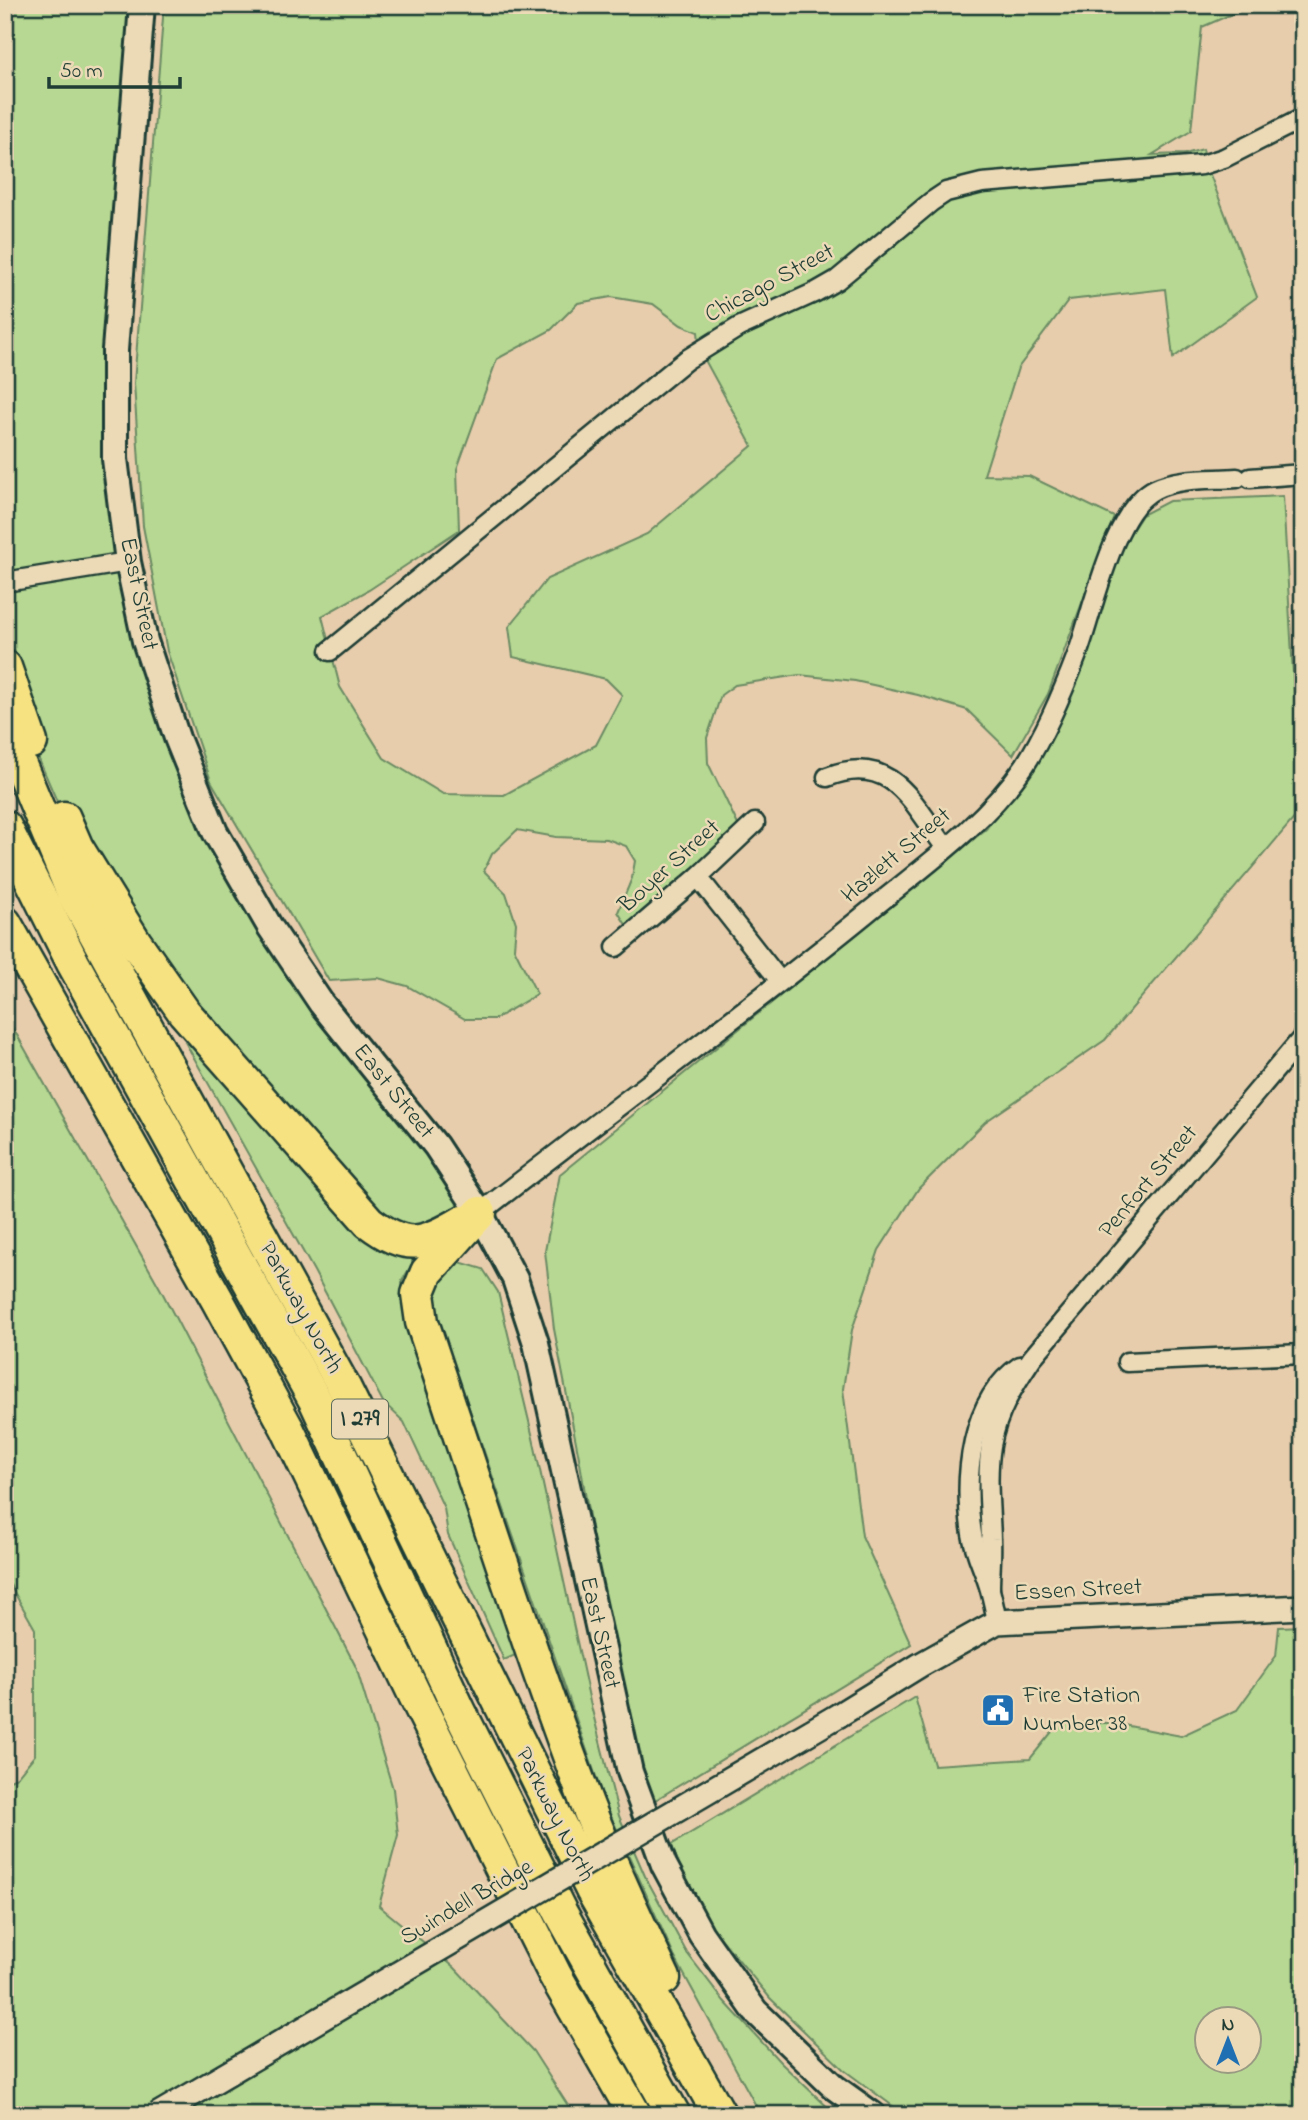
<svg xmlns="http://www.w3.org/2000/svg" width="1308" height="2120" font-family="'Indie Flower',sans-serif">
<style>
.green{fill:#b6d892;stroke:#6a8a63;stroke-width:2;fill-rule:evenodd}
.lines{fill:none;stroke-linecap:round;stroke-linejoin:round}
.minor-casing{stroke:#1f3d34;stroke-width:23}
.tertiary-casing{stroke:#1f3d34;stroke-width:28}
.secondary-casing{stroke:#1f3d34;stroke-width:30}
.motorway-casing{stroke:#1f3d34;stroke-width:37}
.minor{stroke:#ecdab7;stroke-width:18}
.tertiary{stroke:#ecdab7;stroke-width:23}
.secondary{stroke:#ecdab7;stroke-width:24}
.motorway{stroke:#f7e281;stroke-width:32}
.tertiary-bridge-casing{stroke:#1f3d34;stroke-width:28;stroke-linecap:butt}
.tertiary-bridge{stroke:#ecdab7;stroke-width:23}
.labels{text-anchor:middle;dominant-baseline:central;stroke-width:5;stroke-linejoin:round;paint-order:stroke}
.shield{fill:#ecdab7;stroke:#5c6c5b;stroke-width:2}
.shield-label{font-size:23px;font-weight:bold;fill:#1f3d34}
.street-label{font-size:24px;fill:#1f3d34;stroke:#ecdab7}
.poi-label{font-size:24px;fill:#1f3d34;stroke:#ecdab7;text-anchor:start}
</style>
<rect width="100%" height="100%" fill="#e8cdac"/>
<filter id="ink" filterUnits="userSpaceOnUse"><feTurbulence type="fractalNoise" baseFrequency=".0143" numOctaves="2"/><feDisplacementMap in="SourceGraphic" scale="14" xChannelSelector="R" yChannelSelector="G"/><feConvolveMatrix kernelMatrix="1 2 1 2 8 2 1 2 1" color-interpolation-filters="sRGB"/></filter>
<g filter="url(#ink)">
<!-- green -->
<g class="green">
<polygon points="5,5 142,5 125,220 128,562 215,832 480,1213 405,1243 184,1012 77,848 28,734 5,667"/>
<path d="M164,5H1237L1239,11L1202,27L1191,131L1152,155L1185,154L1203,149L1209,172L1257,297L1173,358L1165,289L1069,300L1018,368L984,475L1029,476L1114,517L1048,694L1013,755L967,710L918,695L855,681L799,675L735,685L721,695L707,738L708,763L740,829L628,928L618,912L632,878L635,861L626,846L607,839L556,837L517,830L492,854L484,871L506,893L516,923L514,948L537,994L495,1019H465L407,986L378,978L329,981L211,781L167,651L143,526L134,383ZM611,297L653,304L681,325L698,332L700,351L752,446L647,534L547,579L509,627L513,657L606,679L622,695L596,745L504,795L443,794L384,758L340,687L322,616L369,590L459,530L457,469L497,359L551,330L578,303Z"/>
<polygon points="1283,496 1294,691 1303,747 1303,808 1105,1040 985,1122 919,1188 879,1250 852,1330 843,1389 862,1536 911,1644 652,1802 611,1646 580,1463 554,1329 545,1251 560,1174 986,829 1028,774 1055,732 1080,665 1117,554 1142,515 1169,501"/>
<polygon points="5,1018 17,1035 161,1290 356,1667 393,1789 398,1835 379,1906 454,1967 533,2051 574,2115 13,2115 5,2076 5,1782 17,1777 35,1755 35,1629 10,1585 5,1584"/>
<polygon points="192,1038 364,1236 380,1250 408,1255 412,1258 412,1264 402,1281 403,1300 520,1653 504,1660 448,1535 444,1508 404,1422 383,1402 314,1271 185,1042"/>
<polygon points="456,1261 483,1269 498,1292 533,1438 590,1702 619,1816 645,1876 687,1953 724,2001 781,2063 836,2115 761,2115 674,1956 605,1803 436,1312 432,1287"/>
<path d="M1303,1626V2115H905L844,2070L770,1998L709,1924L684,1876L671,1845L915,1697L934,1765L1030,1759L1059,1723H1113L1181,1736L1237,1710L1276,1656L1279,1627ZM1206,2018H1248V2060H1206Z"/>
</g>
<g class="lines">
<!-- minor casing -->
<g class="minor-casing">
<g id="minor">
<polyline points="1250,478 1303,474"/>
<polyline points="5,582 128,562"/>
<polyline points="330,651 686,360 739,327 816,292 837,280 931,202 946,192 982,183 1202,165 1224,158 1303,118"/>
<path d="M827,777C892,751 913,804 946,848"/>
<polyline points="698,877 780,981"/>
<polyline points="616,947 698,877 755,823"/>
<path d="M480,1213C609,1112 742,1015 868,912C923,867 985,824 1025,765C1046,732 1063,692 1077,655C1093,612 1113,509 1155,489C1180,477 1210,480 1237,478"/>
<polyline points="1127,1362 1303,1354"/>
<path d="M990,1588C990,1572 992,1555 991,1539C990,1508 986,1477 991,1446C996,1414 1014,1385 1032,1358L1303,1037"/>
<path d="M997,1622C995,1611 993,1601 990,1590C985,1571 975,1554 972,1534C963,1477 970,1400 1020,1366"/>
</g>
</g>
<!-- tertiary casing -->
<g class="tertiary-casing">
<polyline id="tertiary" points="839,1715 920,1665 997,1622 1303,1607"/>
</g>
<!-- secondary casing -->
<g class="secondary-casing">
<polyline id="secondary" points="142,5 115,350 115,459 128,562 145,641 177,738 215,832 270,927 321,1003 436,1146 480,1213 515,1279 536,1343 630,1772 664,1865 701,1934 755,2011 834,2087 873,2115"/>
</g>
<!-- motorway casing -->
<g class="motorway-casing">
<g id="motorway">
<polyline points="5,667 31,742"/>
<polyline points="5,721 12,746 73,893 345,1389 592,1890 720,2115"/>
<path d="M64,818L77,848L135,942L184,1012L369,1222C407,1251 424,1245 463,1222"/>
<polyline points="5,827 73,963 316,1402 459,1710 561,1913 674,2115"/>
<polyline points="5,923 218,1301 287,1428 421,1708 555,1975 635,2115"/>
<path d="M480,1213L427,1272L418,1294L422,1322C476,1483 527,1645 587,1804C610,1863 637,1921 664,1978"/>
</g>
</g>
<!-- minor -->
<use href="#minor" class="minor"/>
<!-- tertiary -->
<use href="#tertiary" class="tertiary"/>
<!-- secondary -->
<use href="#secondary" class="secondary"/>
<!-- motorway -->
<use href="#motorway" class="motorway"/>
<!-- tertiary-bridge casing -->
<g class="tertiary-bridge-casing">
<polyline id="tertiary-bridge" points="157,2115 839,1715"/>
</g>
<!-- tertiary-bridge -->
<use href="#tertiary-bridge" class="tertiary-bridge"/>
</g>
</g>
<!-- icons -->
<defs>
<g id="civic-square" transform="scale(1.75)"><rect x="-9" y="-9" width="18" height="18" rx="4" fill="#1f6fb2" stroke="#ecdab7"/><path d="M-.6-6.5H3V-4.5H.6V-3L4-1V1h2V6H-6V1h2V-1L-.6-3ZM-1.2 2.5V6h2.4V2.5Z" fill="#fff"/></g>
</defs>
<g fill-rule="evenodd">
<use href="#civic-square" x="998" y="1710"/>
</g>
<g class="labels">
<!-- shield labels -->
<rect class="shield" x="332" y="1399.5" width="56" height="39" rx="5"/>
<g class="shield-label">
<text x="360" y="1419">I 279</text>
</g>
<!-- street labels -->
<g class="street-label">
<text transform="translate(770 284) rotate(-28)">Chicago Street</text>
<text transform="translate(138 594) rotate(78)">East Street</text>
<text transform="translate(897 856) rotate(-40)">Hazlett Street</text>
<text transform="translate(670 867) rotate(-42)">Boyer Street</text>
<text transform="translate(393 1092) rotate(51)">East Street</text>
<text transform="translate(1149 1182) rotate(-50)">Penfort Street</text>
<text transform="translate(300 1308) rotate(61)">Parkway North</text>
<text transform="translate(1078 1591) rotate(-3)">Essen Street</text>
<text transform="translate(599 1633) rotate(77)">East Street</text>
<text transform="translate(554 1815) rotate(63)">Parkway North</text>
<text transform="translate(467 1903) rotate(-30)">Swindell Bridge</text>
</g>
<!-- poi labels -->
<g class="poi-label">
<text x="1023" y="1696">Fire Station<tspan x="1023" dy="28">Number 38</tspan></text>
</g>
</g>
<!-- margin -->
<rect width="1308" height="2120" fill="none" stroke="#ecdab7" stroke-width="28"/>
<rect x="14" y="14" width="1280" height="2092" fill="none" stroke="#1f3d34" stroke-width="2.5" filter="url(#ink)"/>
<!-- north arrow -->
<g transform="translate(1228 2040)"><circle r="33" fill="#ecdab7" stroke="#9a9b83" stroke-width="2"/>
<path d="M0-5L12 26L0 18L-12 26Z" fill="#1f6fb2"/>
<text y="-10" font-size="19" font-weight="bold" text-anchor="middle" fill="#1f3d34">N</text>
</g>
<!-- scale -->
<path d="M49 77v10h131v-10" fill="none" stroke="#1f3d34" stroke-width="3.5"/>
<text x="60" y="77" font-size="21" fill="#1f3d34" stroke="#ecdab7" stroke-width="5" paint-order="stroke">50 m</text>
</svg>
